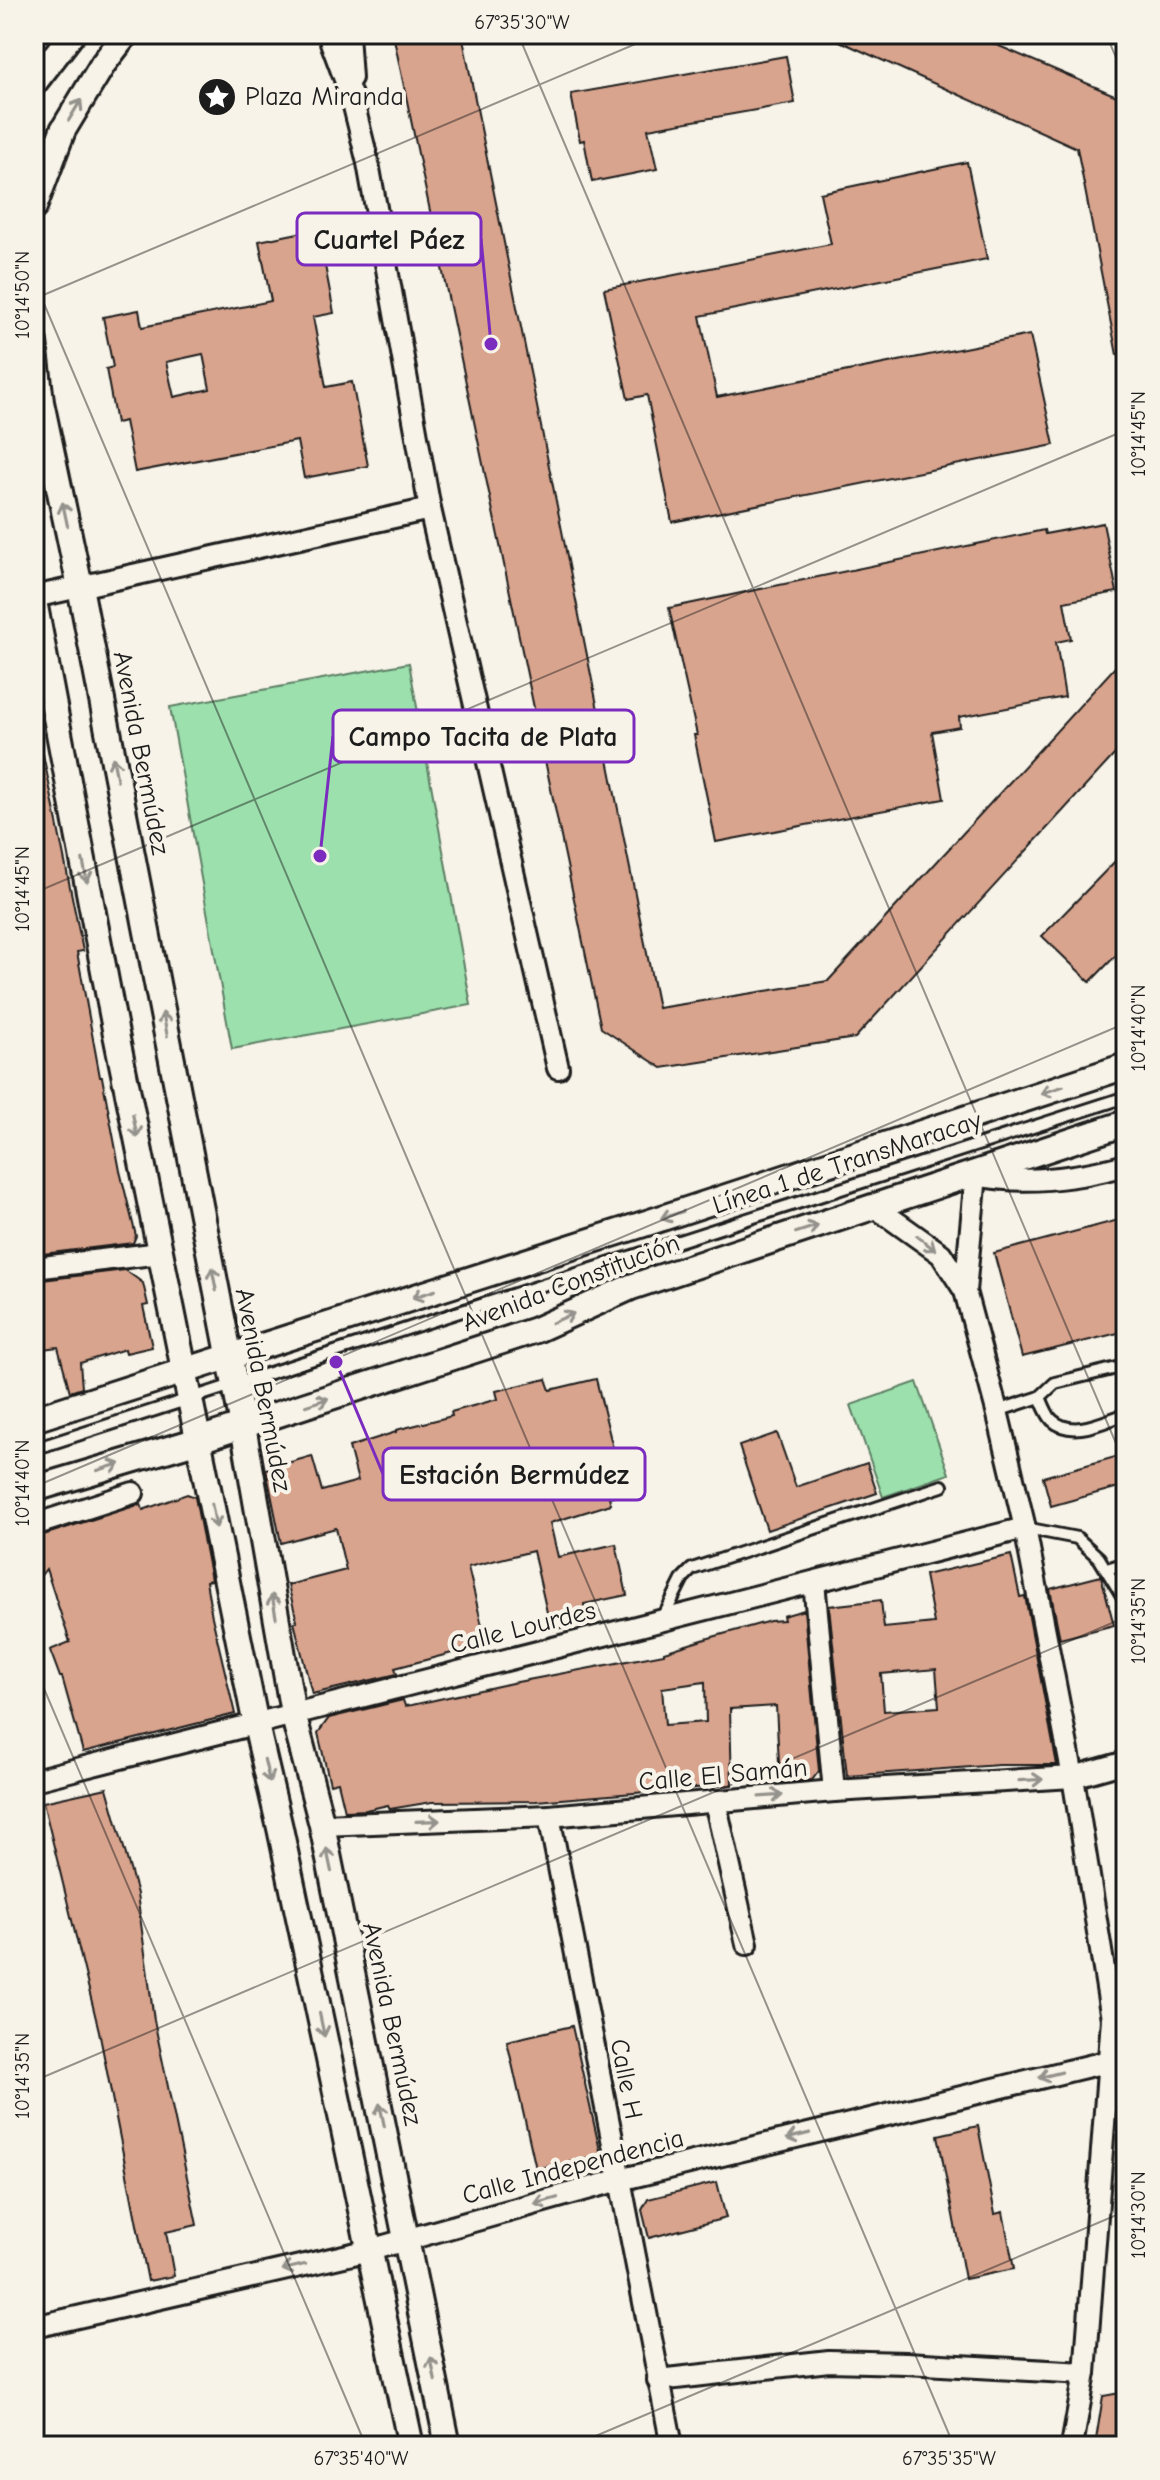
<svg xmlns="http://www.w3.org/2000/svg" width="1160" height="2480" font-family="'Comic Neue',sans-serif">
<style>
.green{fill:#9ce1ad;stroke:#5c7e64;stroke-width:2}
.building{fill:#d9a48e;stroke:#1c1c1c;stroke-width:2;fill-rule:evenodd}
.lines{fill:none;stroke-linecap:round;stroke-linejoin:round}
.service-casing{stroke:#1c1c1c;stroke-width:16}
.minor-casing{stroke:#1c1c1c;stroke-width:26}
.tertiary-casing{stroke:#1c1c1c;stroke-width:30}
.service{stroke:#f7f3e8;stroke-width:10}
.minor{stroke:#f7f3e8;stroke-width:20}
.tertiary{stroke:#f7f3e8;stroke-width:24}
.oneway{stroke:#94928c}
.ticks{fill:none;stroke:#1c1c1c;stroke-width:2;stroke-opacity:0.45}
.labels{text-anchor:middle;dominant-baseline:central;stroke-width:8;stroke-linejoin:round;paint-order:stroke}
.poi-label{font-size:26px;fill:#1c1c1c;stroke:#f7f3e8;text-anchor:start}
.street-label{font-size:26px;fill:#1c1c1c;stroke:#f7f3e8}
.leader{fill:none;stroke:#7b2cbf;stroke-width:3}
.callout-dot{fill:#7b2cbf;stroke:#f7f3e8;stroke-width:3}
.callout{fill:#f7f3e8;stroke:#7b2cbf;stroke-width:3}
.callout-label{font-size:28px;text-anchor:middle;font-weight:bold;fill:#1c1c1c}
.neatline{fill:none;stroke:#1c1c1c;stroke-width:3}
.ticks-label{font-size:20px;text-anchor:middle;fill:#1c1c1c}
</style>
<rect width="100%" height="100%" fill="#f7f3e8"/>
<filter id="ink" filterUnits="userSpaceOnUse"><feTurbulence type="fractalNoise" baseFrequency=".0125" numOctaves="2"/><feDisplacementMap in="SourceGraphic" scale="16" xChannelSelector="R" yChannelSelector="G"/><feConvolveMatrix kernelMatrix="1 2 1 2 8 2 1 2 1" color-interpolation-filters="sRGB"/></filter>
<g filter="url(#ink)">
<!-- green -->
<g class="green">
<polygon points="409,663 471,1005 232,1049 170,707"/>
<polygon points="917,1382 949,1474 883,1497 851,1405"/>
</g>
<!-- building -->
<g class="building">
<polygon points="393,34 462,34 658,1008 828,981 1126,655 1126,742 855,1038 662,1068 601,1028"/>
<polygon points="824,34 971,34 1126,100 1126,354 1117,355 1077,148"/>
<polygon points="786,56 795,103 648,129 657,169 592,182 584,140 580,141 571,94"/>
<polygon points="967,162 987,259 700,316 717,397 1030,335 1054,445 672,522 647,395 628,399 604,289 831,244 820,193"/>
<path d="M318,229L334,313L313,317L326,387L352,382L368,466L304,478L297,441L135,472L125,421L116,423L106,369L113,367L103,317L139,310L142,327L271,301L259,241ZM203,354L210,389L174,397L166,362Z"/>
<polygon points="1103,523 1117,592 1064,602 1071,639 1056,642 1065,697 959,717 960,727 932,732 944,799 716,842 694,735 697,735 669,608 1044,530 1045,534"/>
<polygon points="43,754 83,951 77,952 100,1077 102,1077 120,1171 136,1236 133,1243 34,1255 34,1211 45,1208 34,1141 34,755"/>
<polygon points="1126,850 1126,945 1090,982 1042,936"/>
<polygon points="1126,1218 1126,1331 1022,1357 994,1253"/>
<polygon points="125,1270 143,1283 148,1305 143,1306 152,1347 126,1353 125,1349 80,1363 82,1388 70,1392 58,1347 34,1350 34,1281"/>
<polygon points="546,1379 550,1390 596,1379 624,1493 609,1497 611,1504 550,1523 558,1557 616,1544 627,1595 584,1604 585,1610 570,1613 573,1625 551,1630 533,1551 468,1567 484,1634 469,1638 471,1648 395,1668 397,1674 312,1694 294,1622 297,1621 288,1585 346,1570 336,1528 281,1543 266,1469 312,1456 322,1491 358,1481 349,1447 396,1432 396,1430 452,1416 451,1412 498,1399 496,1391"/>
<polygon points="777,1433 796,1487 867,1463 877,1493 767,1530 739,1446"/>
<polygon points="1126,1454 1126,1485 1051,1506 1043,1477"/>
<polygon points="187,1494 195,1497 211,1580 206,1581 212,1617 235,1714 83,1752 62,1677 60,1677 50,1650 70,1642 46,1569 34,1584 34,1538 141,1504 143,1510"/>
<path d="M1011,1555L1020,1597L1025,1596L1057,1765H999L847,1776L829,1606L881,1600L884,1628L934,1623L925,1575ZM936,1669L939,1707L884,1711L881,1674Z"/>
<polygon points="1101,1576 1114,1625 1060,1639 1050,1589"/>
<path d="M804,1610L819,1771L812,1780L780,1782L776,1706L730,1709L732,1785L536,1801L432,1802L390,1809L388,1805L366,1810L345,1811L338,1782L330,1784L318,1733L329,1718L403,1700L405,1706L412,1705L512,1683L664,1654V1652L709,1638L770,1621L784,1620L783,1616ZM705,1682L706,1722L665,1725L662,1688Z"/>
<polygon points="107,1788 137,1894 154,2020 197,2225 166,2232 174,2276 148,2281 99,2031 43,1802"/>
<polygon points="572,2026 601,2155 536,2169 507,2041"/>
<polygon points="978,2126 995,2214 1003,2212 1014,2269 965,2279 938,2135"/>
<polygon points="717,2182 726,2218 649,2238 642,2210 648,2199"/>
<polygon points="1126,2392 1126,2446 1095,2446 1103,2396"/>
</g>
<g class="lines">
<!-- service casing -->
<g class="service-casing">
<g id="service">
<path d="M1040,1397C1043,1404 1047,1415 1052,1420C1073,1439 1104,1421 1126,1414"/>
<polyline points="997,1411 1040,1397 1055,1383 1121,1367 1126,1369"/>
<polyline points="34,1449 1126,1097"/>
<polyline points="1025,1528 1077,1538 1099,1558 1126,1602"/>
<polyline points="1107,1569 1126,1563"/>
<polyline points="663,1618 683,1578 692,1569 942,1486"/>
</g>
</g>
<!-- minor casing -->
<g class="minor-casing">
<g id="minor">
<polyline points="328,34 352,98 368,163 430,509 558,1068"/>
<polyline points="348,34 351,78"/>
<polyline points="34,597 430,509"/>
<polyline points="875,1207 941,1254 965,1291 997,1411 1025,1528 1073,1777 1112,2019 1126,2030"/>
<polyline points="34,1268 161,1253"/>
<path d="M965,1291L976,1175C1025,1185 1078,1178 1126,1165"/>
<polyline points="34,1525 133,1493"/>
<polyline points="814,1582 834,1791"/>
<polyline points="34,1780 1025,1528"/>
<polyline points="715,1801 747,1944"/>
<polyline points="549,1816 672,2446"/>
<polyline points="322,1825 549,1816 834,1791 1073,1777 1126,1762"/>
<polyline points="34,2327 370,2250 619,2180 1126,2057"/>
<polyline points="658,2380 829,2361 906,2363 1085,2373"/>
<polyline points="1072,2446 1085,2373 1112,2019"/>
</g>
</g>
<!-- tertiary casing -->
<g class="tertiary-casing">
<g id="tertiary">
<polyline points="34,83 72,34"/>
<polyline points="34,207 63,130 103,64 126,34"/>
<polyline points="34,342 41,402 80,587 243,1426 293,1713 322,1825 448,2446"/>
<polyline points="34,601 115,1029 256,1725 280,1828 411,2446"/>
<polyline points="34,1419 653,1221 1126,1066"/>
<polyline points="34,1489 199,1440 536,1330 631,1287 1126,1123"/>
</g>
</g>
<!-- service -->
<use href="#service" class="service"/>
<!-- minor -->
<use href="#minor" class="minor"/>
<!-- tertiary -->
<use href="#tertiary" class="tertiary"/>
</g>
<!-- one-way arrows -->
<defs><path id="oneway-shaft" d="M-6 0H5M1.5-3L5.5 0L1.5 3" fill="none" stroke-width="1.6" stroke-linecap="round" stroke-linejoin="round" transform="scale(2)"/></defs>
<g class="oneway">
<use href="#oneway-shaft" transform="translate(75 110) rotate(-59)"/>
<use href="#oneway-shaft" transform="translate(65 514) rotate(-102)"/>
<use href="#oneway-shaft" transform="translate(115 769) rotate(-101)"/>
<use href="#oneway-shaft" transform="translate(85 871) rotate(79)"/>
<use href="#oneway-shaft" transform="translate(165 1024) rotate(-101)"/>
<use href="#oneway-shaft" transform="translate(1052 1090) rotate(162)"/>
<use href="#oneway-shaft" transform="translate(135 1126) rotate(79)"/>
<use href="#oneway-shaft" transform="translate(672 1215) rotate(162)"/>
<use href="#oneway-shaft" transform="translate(807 1229) rotate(-18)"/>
<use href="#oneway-shaft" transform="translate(926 1243) rotate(38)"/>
<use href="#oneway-shaft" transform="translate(214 1279) rotate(-101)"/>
<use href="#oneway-shaft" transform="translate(424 1294) rotate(162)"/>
<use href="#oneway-shaft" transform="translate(563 1318) rotate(-24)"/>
<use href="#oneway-shaft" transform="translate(317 1402) rotate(-18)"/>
<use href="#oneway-shaft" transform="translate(109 1467) rotate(-17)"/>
<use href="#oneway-shaft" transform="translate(214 1516) rotate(79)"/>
<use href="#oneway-shaft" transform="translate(274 1606) rotate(-100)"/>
<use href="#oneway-shaft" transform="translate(267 1771) rotate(77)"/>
<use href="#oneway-shaft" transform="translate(1031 1780) rotate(-3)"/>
<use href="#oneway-shaft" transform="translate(771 1796) rotate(-4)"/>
<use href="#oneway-shaft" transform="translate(428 1821) rotate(-2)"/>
<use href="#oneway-shaft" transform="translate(329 1860) rotate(-102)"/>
<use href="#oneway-shaft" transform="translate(322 2025) rotate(78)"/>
<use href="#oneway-shaft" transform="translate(1050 2075) rotate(166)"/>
<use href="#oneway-shaft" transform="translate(382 2115) rotate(-102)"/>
<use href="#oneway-shaft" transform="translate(798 2136) rotate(166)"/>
<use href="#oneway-shaft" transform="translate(546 2201) rotate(164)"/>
<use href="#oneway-shaft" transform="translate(294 2267) rotate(167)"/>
<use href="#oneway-shaft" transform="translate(433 2369) rotate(-101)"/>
</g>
</g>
<!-- ticks -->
<path class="ticks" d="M518,34L1126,1467M1106,34L1126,81M34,280L954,2446M34,299L659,34M34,893L1126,430M34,1487L1126,1023M34,1665L366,2446M34,2081L1126,1617M572,2446L1126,2211"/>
<!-- icons -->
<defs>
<g id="sight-disc" transform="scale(2)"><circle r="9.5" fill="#1c1c1c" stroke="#f7f3e8"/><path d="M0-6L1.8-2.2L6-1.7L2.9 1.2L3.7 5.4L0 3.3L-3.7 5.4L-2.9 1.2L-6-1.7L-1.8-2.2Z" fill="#fff"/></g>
</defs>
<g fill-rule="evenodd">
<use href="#sight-disc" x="217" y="97"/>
</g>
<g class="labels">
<!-- poi labels -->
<g class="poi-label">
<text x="245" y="97">Plaza Miranda</text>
</g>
<!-- street labels -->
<g class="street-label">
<text transform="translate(141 753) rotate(79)">Avenida Bermúdez</text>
<text transform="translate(847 1163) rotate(-18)">Línea 1 de TransMaracay</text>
<text transform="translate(571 1283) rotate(-21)">Avenida Constitución</text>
<text transform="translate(263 1390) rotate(79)">Avenida Bermúdez</text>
<text transform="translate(523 1628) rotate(-14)">Calle Lourdes</text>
<text transform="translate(723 1775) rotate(-5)">Calle El Samán</text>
<text transform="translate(392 2024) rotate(78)">Avenida Bermúdez</text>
<text transform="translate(626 2079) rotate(79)">Calle H</text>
<text transform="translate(573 2167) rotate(-15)">Calle Independencia</text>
</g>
</g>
<!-- callouts -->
<path class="leader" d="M491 344L481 239M320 856L333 736M336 1362L383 1474"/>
<g class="callout-dot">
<circle cx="491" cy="344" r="8"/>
<circle cx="320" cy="856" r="8"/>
<circle cx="336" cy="1362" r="8"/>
</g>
<g class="callout">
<rect x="297" y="213" width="184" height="52" rx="8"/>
<rect x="333" y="710" width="301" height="52" rx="8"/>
<rect x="383" y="1448" width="262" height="52" rx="8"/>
</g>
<g class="callout-label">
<text x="389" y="249">Cuartel Páez</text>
<text x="483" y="746">Campo Tacita de Plata</text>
<text x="514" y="1484">Estación Bermúdez</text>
</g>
<!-- margin -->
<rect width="1160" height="2480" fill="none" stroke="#f7f3e8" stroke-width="88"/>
<rect x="44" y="44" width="1072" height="2392" class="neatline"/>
<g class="ticks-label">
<text x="522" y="29">67°35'30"W</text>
<text transform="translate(22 295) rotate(-90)" y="7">10°14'50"N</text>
<text transform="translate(1138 434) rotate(-90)" y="7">10°14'45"N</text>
<text transform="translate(22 889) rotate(-90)" y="7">10°14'45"N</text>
<text transform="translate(1138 1028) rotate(-90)" y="7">10°14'40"N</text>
<text transform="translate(22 1483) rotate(-90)" y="7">10°14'40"N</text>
<text transform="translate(1138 1621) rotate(-90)" y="7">10°14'35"N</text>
<text transform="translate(22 2076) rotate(-90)" y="7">10°14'35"N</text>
<text transform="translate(1138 2215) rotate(-90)" y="7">10°14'30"N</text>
<text x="361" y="2465">67°35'40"W</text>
<text x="949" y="2465">67°35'35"W</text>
</g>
</svg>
